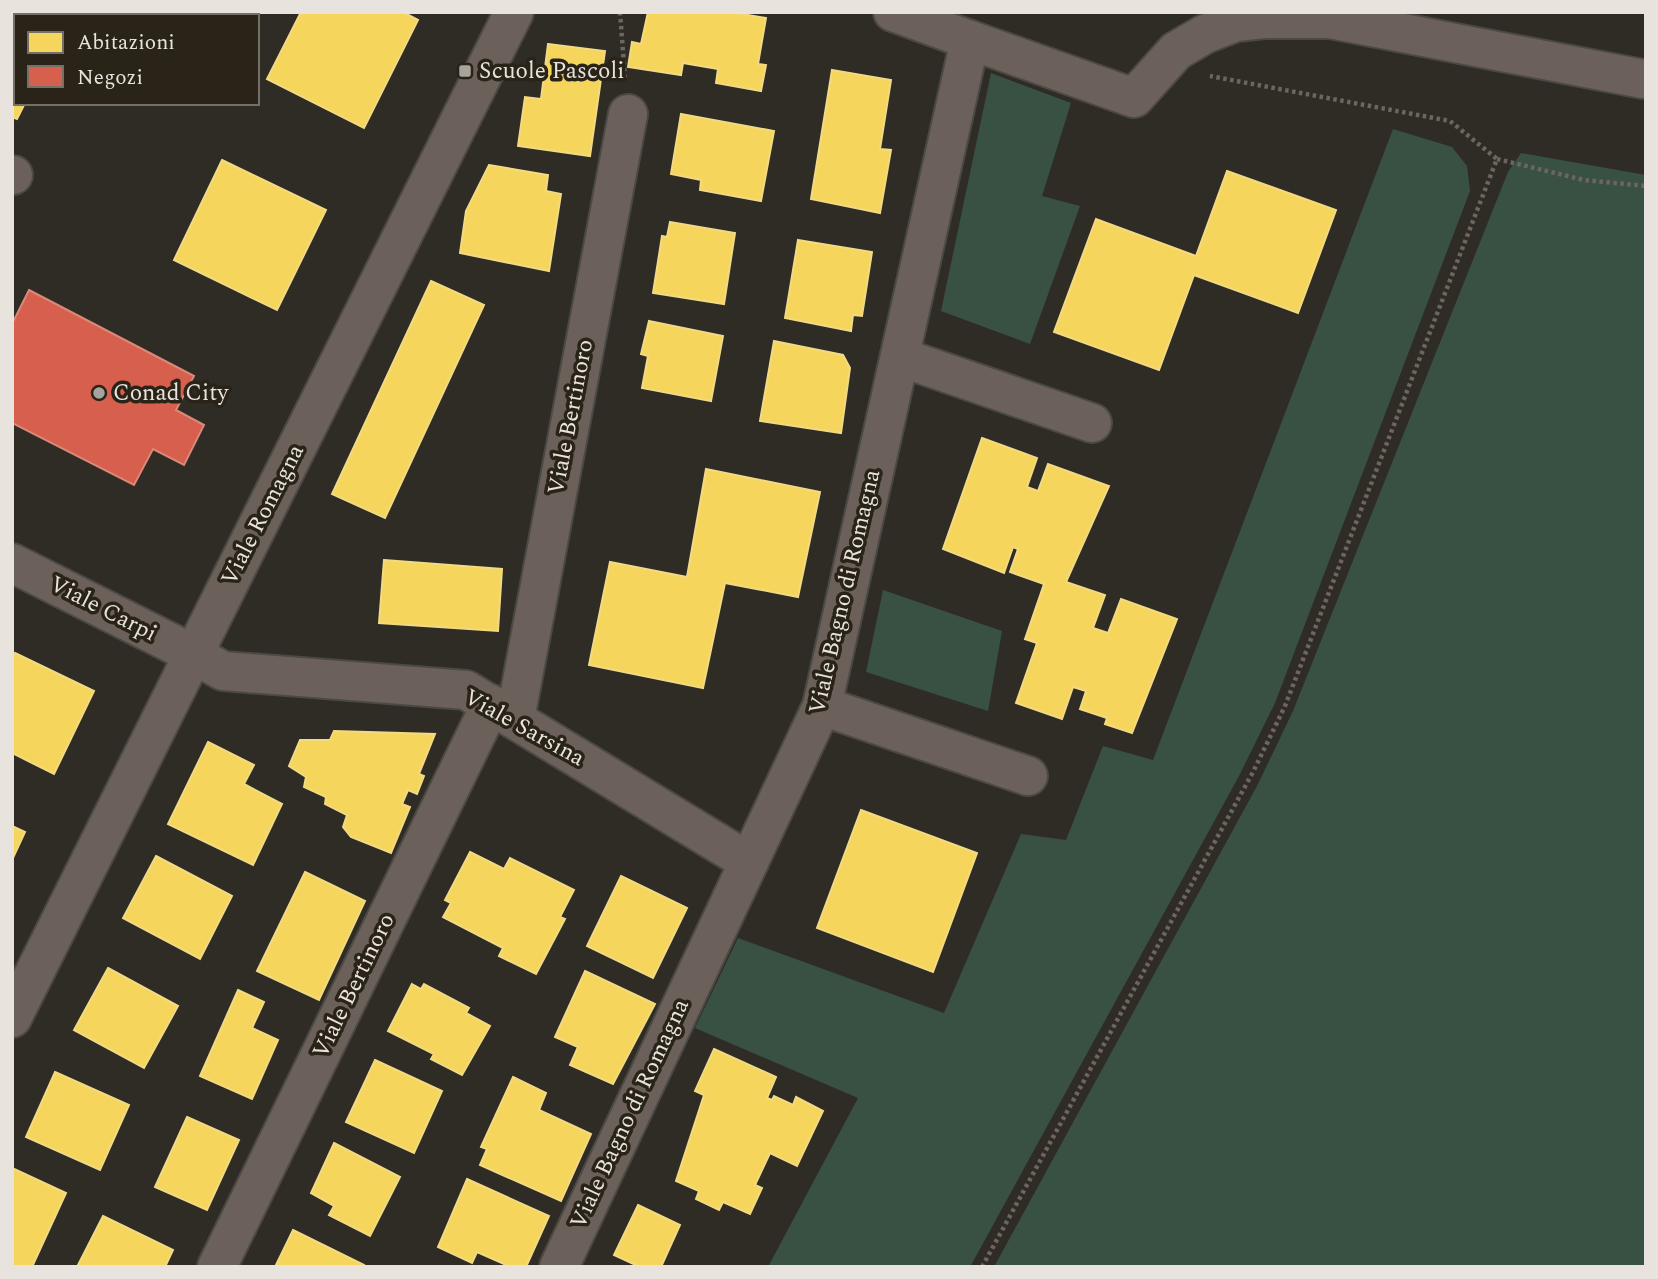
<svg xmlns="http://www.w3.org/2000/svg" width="1658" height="1279" font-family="Spectral,serif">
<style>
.green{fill:#395143}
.homes{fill:#f6d55c;stroke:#f2da83;stroke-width:2}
.shops{fill:#d6604d;stroke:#db8878;stroke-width:2}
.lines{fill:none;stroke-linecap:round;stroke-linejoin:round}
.minor-casing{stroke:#4c4944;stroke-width:42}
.path{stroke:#6c6560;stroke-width:4.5;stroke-dasharray:3.5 3.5;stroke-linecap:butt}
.minor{stroke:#6b605a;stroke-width:38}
.poi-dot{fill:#a7a49d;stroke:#292318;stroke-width:2.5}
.labels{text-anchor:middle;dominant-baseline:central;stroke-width:7;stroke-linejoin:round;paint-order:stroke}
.poi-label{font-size:23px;fill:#e8e4dd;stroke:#292318;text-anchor:start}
.street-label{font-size:23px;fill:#e8e4dd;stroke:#292318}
</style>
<rect width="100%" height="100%" fill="#2f2c26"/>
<!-- green -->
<g class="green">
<polygon points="991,73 1071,103 1042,196 1080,206 1030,344 941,311"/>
<polygon points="1393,129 1452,147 1467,166 1470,191 1275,703 1239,776 970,1267 768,1267 858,1098 695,1028 738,938 944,1013 1021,834 1066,840 1103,746 1153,760"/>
<polygon points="1521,153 1646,175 1646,1267 994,1267 1257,786 1293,711 1508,172"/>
<polygon points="883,590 1002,631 988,711 866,672"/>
</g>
<!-- homes -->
<g class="homes">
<polygon points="12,12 55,12 62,16 16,16 16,103 25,103 17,119 12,117"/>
<polygon points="301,12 403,12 418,20 364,128 267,79"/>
<polygon points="648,12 731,12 766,18 758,64 766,65 761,91 716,83 718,69 683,63 681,75 628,67 632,42 641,44"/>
<polygon points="548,44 605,51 590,156 518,146 525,97 541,99"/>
<polygon points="832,70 891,80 880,149 891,150 880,213 811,199"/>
<polygon points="681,114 774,131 761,201 700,190 701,180 671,174"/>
<polygon points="222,160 326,210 277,310 174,260"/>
<polygon points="489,165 548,175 546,191 561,194 549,271 460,253 466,211"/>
<polygon points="1227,171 1336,210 1298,313 1194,275 1159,370 1054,332 1096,219 1196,256"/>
<polygon points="670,222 735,233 724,304 653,293 662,236 667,237"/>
<polygon points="798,240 872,252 862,316 853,315 851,331 785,318"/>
<polygon points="431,281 484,305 385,518 332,494"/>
<polygon points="649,321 723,336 711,401 642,388 648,356 641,354"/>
<polygon points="774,341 843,355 850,368 841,433 760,421"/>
<polygon points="982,438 1037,458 1027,487 1038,491 1048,464 1109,486 1066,582 1105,595 1093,628 1108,633 1121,599 1177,619 1132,733 1105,724 1107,718 1080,709 1086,691 1073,687 1062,719 1016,703 1037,643 1025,639 1044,584 1010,572 1018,549 1013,547 1004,573 943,549"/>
<polygon points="706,469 820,492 798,597 725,583 703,688 589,665 610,562 687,577"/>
<polygon points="384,560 502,569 498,631 379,623"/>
<polygon points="15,653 94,691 54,774 12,753 12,658"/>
<polygon points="334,731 435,734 419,774 424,776 417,794 408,790 402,804 410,807 391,853 351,837 343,827 347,815 325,804 326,797 304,787 306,777 289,766 300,740 330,740"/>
<polygon points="208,742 254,765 244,784 282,804 253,865 168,824"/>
<polygon points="861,810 977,853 933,972 817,928"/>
<polygon points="12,826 25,832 12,860"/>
<polygon points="470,852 504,869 510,858 574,890 560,917 565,919 536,974 499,956 503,948 443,917 451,903 445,900"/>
<polygon points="156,856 232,896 200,959 123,918"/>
<polygon points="305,872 365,901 319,1000 257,971"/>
<polygon points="621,876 687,908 653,978 587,946"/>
<polygon points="108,968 178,1006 144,1068 74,1030"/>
<polygon points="585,971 655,1004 613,1084 570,1065 578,1047 555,1037"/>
<polygon points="412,984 421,989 424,984 469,1008 466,1013 490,1026 462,1075 431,1059 434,1054 388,1031"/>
<polygon points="238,990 264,1002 252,1028 278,1040 252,1099 200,1076"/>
<polygon points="714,1049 776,1077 767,1098 772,1100 774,1096 793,1105 796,1097 823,1111 797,1166 770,1153 755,1185 762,1188 750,1214 723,1202 719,1210 696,1199 699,1191 676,1181 704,1095 695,1091"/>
<polygon points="375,1060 442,1091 414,1153 346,1122"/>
<polygon points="55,1072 129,1105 100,1170 26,1137"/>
<polygon points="513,1077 546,1093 539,1110 591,1134 561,1201 480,1165 487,1149 481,1147"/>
<polygon points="187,1117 239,1140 207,1210 155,1187"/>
<polygon points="334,1143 400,1177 370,1236 329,1215 334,1206 311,1193"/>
<polygon points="12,1168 66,1193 32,1267 12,1267"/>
<polygon points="467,1179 549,1216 526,1267 511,1267 477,1252 472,1263 438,1247"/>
<polygon points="638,1205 680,1225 661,1267 640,1267 614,1255"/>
<polygon points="103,1216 173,1250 165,1267 77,1267"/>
<polygon points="293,1230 364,1265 363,1267 275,1267"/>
</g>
<!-- shops -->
<polygon class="shops" points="29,290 194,376 176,410 204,425 184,465 153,449 134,485 12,423 12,324"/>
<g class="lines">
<!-- minor casing -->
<g class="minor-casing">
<g id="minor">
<polyline points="970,40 1134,98 1176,51 1205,34 1236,22 1264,19 1330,19 1643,79"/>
<polyline points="12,175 13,175"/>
<polyline points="900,357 1092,423"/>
<polyline points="12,563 193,654 223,671 466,690 749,862"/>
<polyline points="822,706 1028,776"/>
<polyline points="515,719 628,114"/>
<polyline points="12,1018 514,12"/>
<polyline points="217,1267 491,704"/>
<polyline points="559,1267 822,706 970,40 893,12"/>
</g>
</g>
<!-- path -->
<g class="path">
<polyline points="620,12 625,78"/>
<polyline points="1497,159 1584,180 1646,186"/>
<polyline points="982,1267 1253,772 1285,706 1497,159 1450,121 1210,76"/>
</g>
<!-- minor -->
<use href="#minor" class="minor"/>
</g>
<!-- markers -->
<g class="poi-dot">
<rect x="458" y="64" width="14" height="14" rx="3.5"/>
<circle cx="99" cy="393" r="7"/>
</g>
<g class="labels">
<!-- poi labels -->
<g class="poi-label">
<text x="479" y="71">Scuole Pascoli</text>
<text x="113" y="393">Conad City</text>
</g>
<!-- street labels -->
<g class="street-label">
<text transform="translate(571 417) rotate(-79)">Viale Bertinoro</text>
<text transform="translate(263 515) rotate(-63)">Viale Romagna</text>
<text transform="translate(845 592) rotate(-77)">Viale Bagno di Romagna</text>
<text transform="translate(103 609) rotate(27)">Viale Carpi</text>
<text transform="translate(524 728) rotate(29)">Viale Sarsina</text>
<text transform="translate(354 986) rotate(-64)">Viale Bertinoro</text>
<text transform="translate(630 1114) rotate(-65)">Viale Bagno di Romagna</text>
</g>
</g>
<!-- border -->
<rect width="1658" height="1279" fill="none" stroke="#e8e4dd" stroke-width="28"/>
<!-- legend -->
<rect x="14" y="14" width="245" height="91" fill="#292318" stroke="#757067" stroke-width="2"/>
<rect x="28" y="32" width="35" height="21" fill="#f6d55c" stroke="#757067" stroke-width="2"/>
<text x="77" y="49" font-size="21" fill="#e8e4dd">Abitazioni</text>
<rect x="28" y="66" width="35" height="21" fill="#d6604d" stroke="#757067" stroke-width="2"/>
<text x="77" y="84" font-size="21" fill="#e8e4dd">Negozi</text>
</svg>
